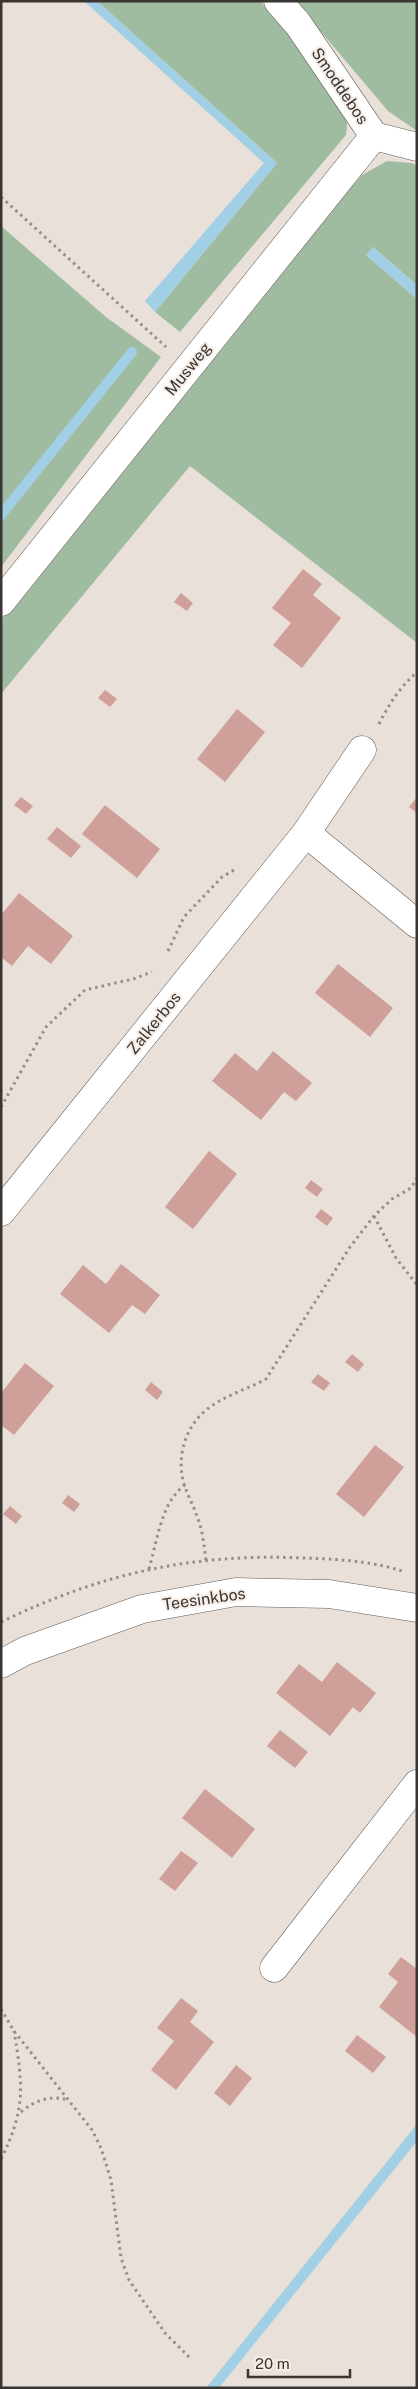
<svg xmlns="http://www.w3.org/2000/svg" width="418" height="2389" font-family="'Public Sans',sans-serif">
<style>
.green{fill:#9fbca1}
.water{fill:#a1cfe5}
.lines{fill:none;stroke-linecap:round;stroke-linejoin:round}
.stream{stroke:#a1cfe5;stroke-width:10}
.building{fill:#cfa099}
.minor-casing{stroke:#635b56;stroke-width:29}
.path{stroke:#948d89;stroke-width:3;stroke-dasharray:2.5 4;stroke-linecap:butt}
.minor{stroke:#fff;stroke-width:28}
.labels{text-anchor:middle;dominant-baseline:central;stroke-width:4;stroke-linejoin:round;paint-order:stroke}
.street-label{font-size:16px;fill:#383533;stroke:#f6ede7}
</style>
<rect width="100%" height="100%" fill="#e9e0da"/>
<!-- green -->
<g class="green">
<path d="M97,1H260C287,32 329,74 345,112C348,119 347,127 346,135L180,332L155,312L277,163Z"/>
<polygon points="295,1 417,1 417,131 388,111"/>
<polygon points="387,161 411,163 417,165 417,285 373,247 366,255 417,299 417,643 190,466 1,694 1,620 330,211 362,175"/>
<polygon points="1,226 106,317 161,357 1,567"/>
</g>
<!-- water -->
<g class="water">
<polygon points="84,1 97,1 277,163 155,312 145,301 264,163"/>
<polygon points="373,247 417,285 417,299 366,255"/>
<polygon points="417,2124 417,2141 219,2388 206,2388"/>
</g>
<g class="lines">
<!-- stream -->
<polyline class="stream" points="1,515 132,352"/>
</g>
<!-- building -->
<g class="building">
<polygon points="303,569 322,584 313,595 341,618 302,668 273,645 291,623 272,608"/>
<polygon points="181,593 193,603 187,611 174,602"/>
<polygon points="105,690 117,699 110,707 98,698"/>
<polygon points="237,709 265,732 225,782 197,759"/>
<polygon points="21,797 33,806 26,814 14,805"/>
<polygon points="417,797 417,813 409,807"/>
<polygon points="105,805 160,849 137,878 82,834"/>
<polygon points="57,827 81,846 71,858 47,839"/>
<polygon points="19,893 73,936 51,964 28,946 12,966 1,957 1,915"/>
<polygon points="338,964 393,1008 370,1037 315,993"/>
<polygon points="273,1051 312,1083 296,1101 284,1092 261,1120 212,1081 235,1053 257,1071"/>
<polygon points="209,1151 237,1174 193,1229 165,1207"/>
<polygon points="311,1180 323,1189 317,1197 305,1188"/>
<polygon points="321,1209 333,1218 327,1226 315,1217"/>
<polygon points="121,1264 160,1295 145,1314 132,1305 109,1333 60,1294 83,1265 106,1284"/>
<polygon points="352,1354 364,1364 358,1372 345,1362"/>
<polygon points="25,1363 54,1386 14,1435 1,1425 1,1393"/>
<polygon points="318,1374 330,1383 324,1391 311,1382"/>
<polygon points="151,1382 163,1392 157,1400 145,1390"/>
<polygon points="375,1445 404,1467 364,1517 336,1494"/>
<polygon points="68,1495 80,1504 74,1512 62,1503"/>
<polygon points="10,1506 22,1516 16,1524 3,1514"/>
<polygon points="337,1662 376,1693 360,1713 353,1707 330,1736 276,1693 299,1664 322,1682"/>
<polygon points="280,1730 308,1752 295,1768 267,1746"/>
<polygon points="205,1789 255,1829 232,1858 182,1818"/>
<polygon points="181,1851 198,1863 175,1891 159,1879"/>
<polygon points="401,1957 417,1969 417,2037 379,2007 398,1982 388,1974"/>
<polygon points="181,1998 198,2011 190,2022 214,2042 176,2090 151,2070 174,2041 157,2028"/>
<polygon points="357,2035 386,2057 373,2073 345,2051"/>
<polygon points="236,2065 252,2078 230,2106 214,2093"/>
</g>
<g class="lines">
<!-- minor casing -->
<g class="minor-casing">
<g id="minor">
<polyline points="278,1 298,24 374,136 417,147"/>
<polyline points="1,602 374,136"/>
<polyline points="306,833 362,750"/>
<polyline points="1,1212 306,833 417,924"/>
<polyline points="1,1664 25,1651 142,1609 236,1592 329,1594 417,1608"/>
<polyline points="274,1968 417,1784"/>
</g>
</g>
<!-- path -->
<g class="path">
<polyline points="1,197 166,347"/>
<path d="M379,724C389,704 400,687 417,672"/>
<polyline points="168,951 184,917 222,877 234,870"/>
<polyline points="1,1107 46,1027 85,990 133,979 152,972"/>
<polyline points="374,1216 396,1258 417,1285"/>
<path d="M206,1560C204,1546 203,1532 198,1519C194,1506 186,1493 183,1480C177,1455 186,1427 205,1411C222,1396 246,1390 266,1379L350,1247L374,1216L392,1199L411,1188L417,1178"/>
<path d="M149,1569C157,1542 161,1502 185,1485"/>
<path d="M1,1622C103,1573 192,1553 305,1558C337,1559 371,1561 402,1571"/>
<polyline points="1,2009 14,2031 92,2130 101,2148 111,2180 121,2258 129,2280 165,2333 189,2357"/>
<path d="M21,2112C35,2100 50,2095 68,2100"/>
<path d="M1,2159C26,2109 23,2085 14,2031"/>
</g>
<!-- minor -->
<use href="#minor" class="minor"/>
</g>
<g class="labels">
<!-- street labels -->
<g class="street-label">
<text transform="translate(340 86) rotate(56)">Smoddebos</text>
<text transform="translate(188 369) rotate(-51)">Musweg</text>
<text transform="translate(154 1023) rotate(-51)">Zalkerbos</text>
<text transform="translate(204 1599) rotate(-8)">Teesinkbos</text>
</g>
</g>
<!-- border -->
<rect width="418" height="2389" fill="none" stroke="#383533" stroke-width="5"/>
<!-- scale -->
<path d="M248 2369v8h102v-8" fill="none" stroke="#383533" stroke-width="2.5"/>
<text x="255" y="2369" font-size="15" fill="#383533" stroke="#f6ede7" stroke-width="4" paint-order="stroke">20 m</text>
</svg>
